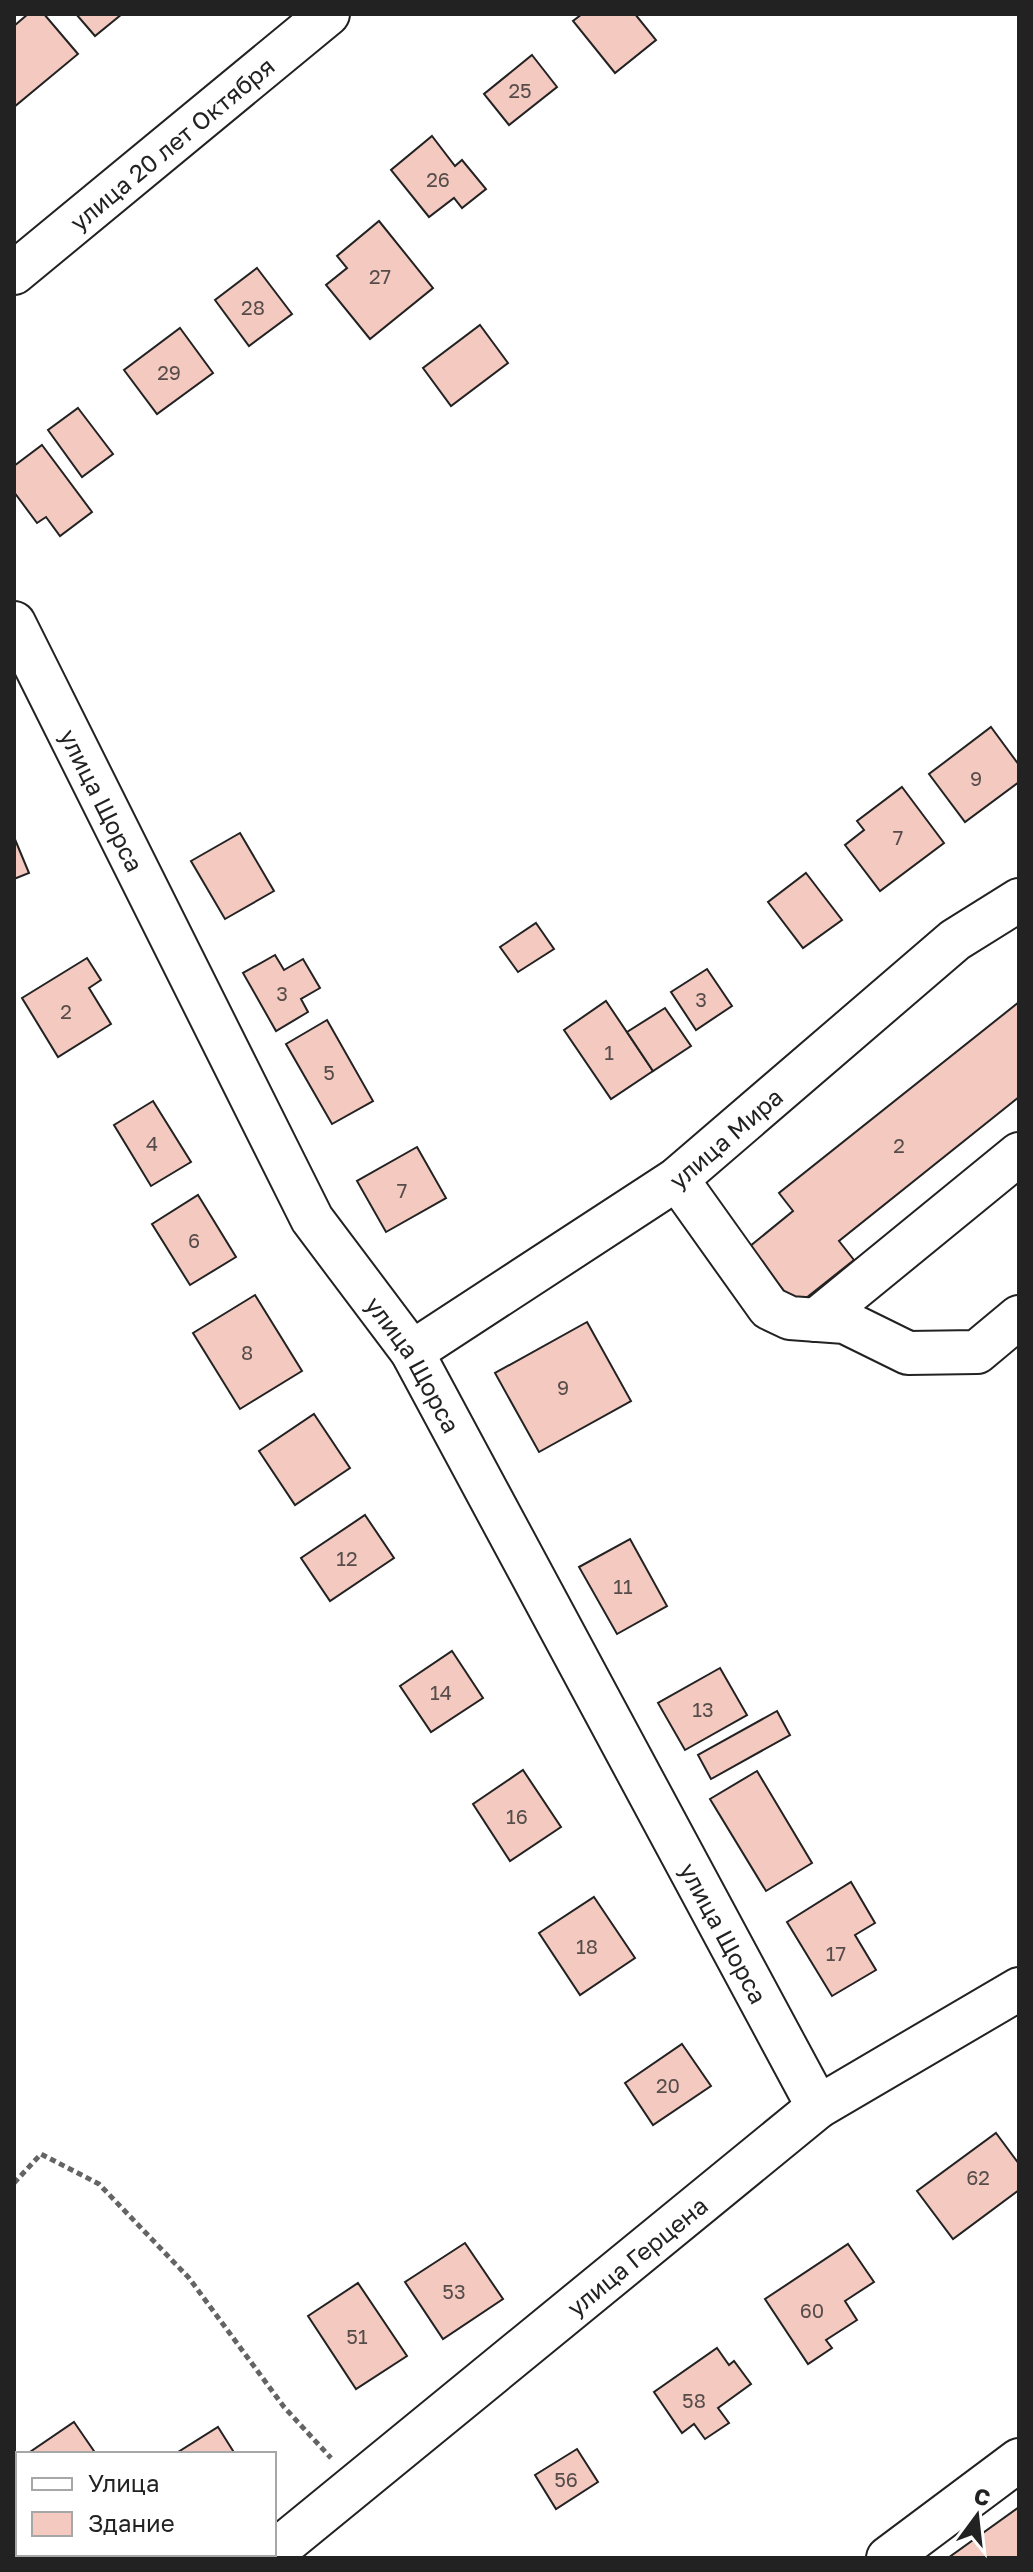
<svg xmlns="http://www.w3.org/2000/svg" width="1033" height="2572" font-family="'Golos Text',sans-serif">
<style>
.building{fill:#f3c9c0;stroke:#222;stroke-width:2}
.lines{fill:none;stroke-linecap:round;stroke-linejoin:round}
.minor-casing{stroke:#222;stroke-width:46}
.path{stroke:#646464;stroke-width:5;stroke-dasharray:6 4;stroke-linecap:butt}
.minor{stroke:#fff;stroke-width:42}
.labels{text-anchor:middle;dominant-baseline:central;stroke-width:6;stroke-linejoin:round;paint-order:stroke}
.number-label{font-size:20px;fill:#564c4a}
.street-label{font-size:24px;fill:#222;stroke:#fff}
</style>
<rect width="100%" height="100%" fill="#fff"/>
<!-- building -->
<g class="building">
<polygon points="28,14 44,14 78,54 14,107 14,26"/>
<polygon points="76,14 122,14 95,36"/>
<polygon points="582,14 635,14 656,40 615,73 573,21"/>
<polygon points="532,55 557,87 509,125 484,94"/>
<polygon points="432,136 455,166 462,160 486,189 462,208 454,198 429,217 391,170"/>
<polygon points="379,221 433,288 370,339 326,285 347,268 337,256"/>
<polygon points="257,268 292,314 249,346 215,300"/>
<polygon points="480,325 508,363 451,406 423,368"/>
<polygon points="180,328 213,373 157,414 124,370"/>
<polygon points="78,408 113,454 82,477 48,430"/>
<polygon points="42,445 92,512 60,536 46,517 37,523 14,492 14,466"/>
<polygon points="991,727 1019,765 1019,782 965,822 929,774"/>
<polygon points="902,787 944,843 880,891 845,845 864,830 857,821"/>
<polygon points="240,833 274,891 225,919 191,861"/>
<polygon points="14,837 29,873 14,879"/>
<polygon points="806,873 842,920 803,948 768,902"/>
<polygon points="536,923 554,949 518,972 500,947"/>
<polygon points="275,955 284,970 303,959 320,988 301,999 308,1012 276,1031 243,973"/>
<polygon points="87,958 101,980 89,988 111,1024 58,1057 22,998"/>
<polygon points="707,969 732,1006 696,1030 671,992"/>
<polygon points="606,1001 653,1071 611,1099 564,1030"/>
<polygon points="1019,1002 1019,1097 839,1241 854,1260 796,1306 749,1247 793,1211 779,1193"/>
<polygon points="665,1008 691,1046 653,1071 627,1032"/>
<polygon points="327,1020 373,1101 332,1124 286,1044"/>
<polygon points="153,1101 191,1162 151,1186 114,1125"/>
<polygon points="417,1147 446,1198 386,1232 357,1181"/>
<polygon points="198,1195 236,1257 190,1285 152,1224"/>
<polygon points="255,1295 302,1371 240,1409 193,1333"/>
<polygon points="587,1322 631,1401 539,1452 495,1373"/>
<polygon points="314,1414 350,1468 295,1505 259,1451"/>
<polygon points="365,1515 394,1558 330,1601 301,1558"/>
<polygon points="630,1539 667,1606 617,1634 579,1567"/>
<polygon points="452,1651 483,1698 431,1732 400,1686"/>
<polygon points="720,1668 747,1715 685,1750 658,1703"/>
<polygon points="777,1711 790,1735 711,1779 698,1755"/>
<polygon points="523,1770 561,1827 510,1861 473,1804"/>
<polygon points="757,1771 812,1863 766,1891 710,1799"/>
<polygon points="851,1882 875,1923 855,1935 876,1970 832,1996 787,1922"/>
<polygon points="594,1897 635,1958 580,1995 539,1933"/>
<polygon points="682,2044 711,2086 653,2125 625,2083"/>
<polygon points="996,2133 1019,2164 1019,2190 953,2239 917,2191"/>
<polygon points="465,2243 503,2299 443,2339 405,2282"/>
<polygon points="848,2244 874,2282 845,2301 857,2320 826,2340 832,2348 808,2364 765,2299"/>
<polygon points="358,2283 407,2356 356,2389 308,2316"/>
<polygon points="717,2348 729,2365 734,2361 751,2384 718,2408 729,2423 705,2439 694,2424 682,2433 654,2392"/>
<polygon points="74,2422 96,2454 27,2454"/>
<polygon points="218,2427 235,2454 175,2454"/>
<polygon points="577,2449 598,2482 556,2509 535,2475"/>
<polygon points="1019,2507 1019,2558 948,2558"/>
</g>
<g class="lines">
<!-- minor casing -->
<g class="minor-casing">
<g id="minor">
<path id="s1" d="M14,273L328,14"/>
<path id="s2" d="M14,623L312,1219L412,1352L818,2107"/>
<polyline points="677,1179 769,1308 790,1318 845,1322 908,1353 977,1352 1019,1317"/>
<polyline points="816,1320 1019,1154"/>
<path id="s3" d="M412,1352L677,1179L955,940L1019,900"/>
<path id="s4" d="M274,2548L290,2539L818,2107L1019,1989"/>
<polyline points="888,2558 1019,2460"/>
</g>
</g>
<!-- path -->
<polyline class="path" points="14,2183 41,2154 99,2184 189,2278 284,2407 331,2458"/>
<!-- minor -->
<use href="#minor" class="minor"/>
</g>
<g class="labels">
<!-- number labels -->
<g class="number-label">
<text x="520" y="90">25</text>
<text x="438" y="179">26</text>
<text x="380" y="276">27</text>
<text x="253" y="307">28</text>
<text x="169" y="372">29</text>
<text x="976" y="778">9</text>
<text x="898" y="837">7</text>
<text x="282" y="993">3</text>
<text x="701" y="999">3</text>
<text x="66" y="1011">2</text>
<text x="609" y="1052">1</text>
<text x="329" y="1072">5</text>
<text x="152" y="1143">4</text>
<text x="899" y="1145">2</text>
<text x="402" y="1190">7</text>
<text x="194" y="1240">6</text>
<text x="247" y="1352">8</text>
<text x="563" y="1387">9</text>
<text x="347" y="1558">12</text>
<text x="623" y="1586">11</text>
<text x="441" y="1692">14</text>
<text x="703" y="1709">13</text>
<text x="517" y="1816">16</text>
<text x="587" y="1946">18</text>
<text x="836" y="1953">17</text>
<text x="668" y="2085">20</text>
<text x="978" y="2177">62</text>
<text x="454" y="2291">53</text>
<text x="812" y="2310">60</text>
<text x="357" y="2336">51</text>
<text x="694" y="2400">58</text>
<text x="566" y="2479">56</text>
</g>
<!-- street labels -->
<g class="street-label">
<text stroke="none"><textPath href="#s1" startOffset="204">улица 20 лет Октября</textPath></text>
<text stroke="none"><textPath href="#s2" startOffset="198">улица Щорса</textPath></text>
<text stroke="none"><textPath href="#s3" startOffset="380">улица Мира</textPath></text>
<text stroke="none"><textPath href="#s2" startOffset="844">улица Щорса</textPath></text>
<text stroke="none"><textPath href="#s2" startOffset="1492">улица Щорса</textPath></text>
<text stroke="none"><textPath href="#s4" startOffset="466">улица Герцена</textPath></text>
</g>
</g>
<!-- border -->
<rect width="1033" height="2572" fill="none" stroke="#222222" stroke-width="32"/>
<!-- legend -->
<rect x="16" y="2452" width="260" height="104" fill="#ffffff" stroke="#a7a7a7" stroke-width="2"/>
<rect x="32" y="2478" width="40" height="12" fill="#ffffff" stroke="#a7a7a7" stroke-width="2"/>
<text x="88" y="2492" font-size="24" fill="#222222">Улица</text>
<rect x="32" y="2512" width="40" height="24" fill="#f3c9c0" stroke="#a7a7a7" stroke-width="2"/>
<text x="88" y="2532" font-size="24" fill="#222222">Здание</text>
<!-- north arrow -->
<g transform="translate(977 2516) rotate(15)" stroke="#ffffff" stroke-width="6" paint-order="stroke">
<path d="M0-6L14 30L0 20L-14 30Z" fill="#222222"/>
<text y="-12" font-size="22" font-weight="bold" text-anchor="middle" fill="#222222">С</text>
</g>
</svg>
